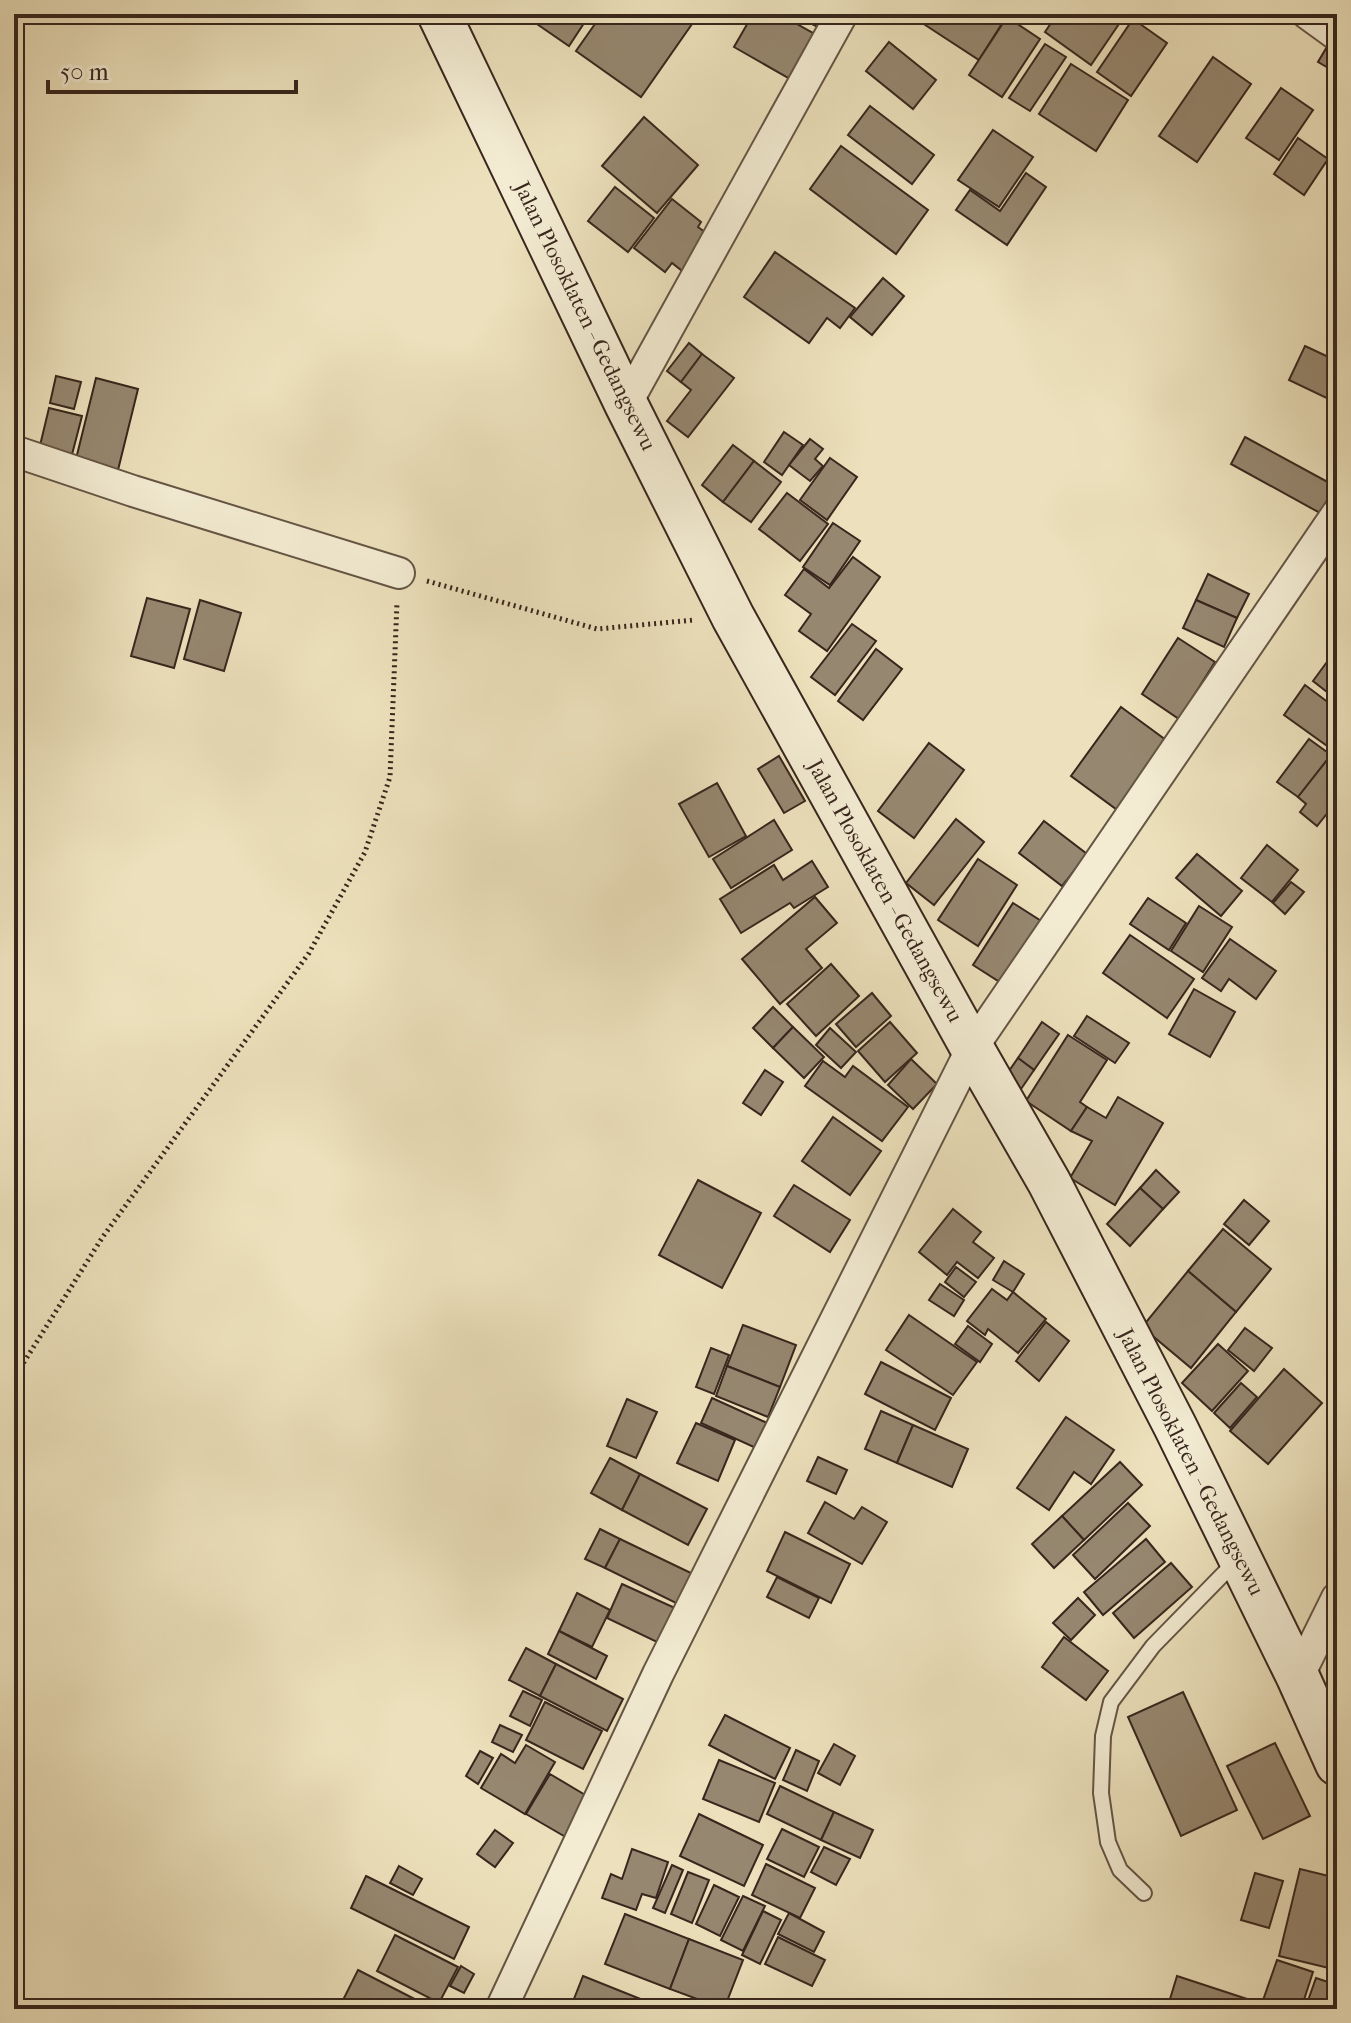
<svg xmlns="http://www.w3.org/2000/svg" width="1351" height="2023" font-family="'IM FELL French Canon',serif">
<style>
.building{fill:#968770;stroke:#38261d;stroke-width:2}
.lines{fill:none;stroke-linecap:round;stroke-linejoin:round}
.service-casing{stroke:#655545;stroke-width:18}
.minor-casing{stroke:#655545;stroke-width:34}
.secondary-casing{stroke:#38261d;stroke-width:46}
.path{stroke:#38261d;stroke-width:5;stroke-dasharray:2 4;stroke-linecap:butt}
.service{stroke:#f3ecd3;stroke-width:14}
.minor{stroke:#f3ecd3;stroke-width:30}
.secondary{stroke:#f3ecd3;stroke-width:42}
.labels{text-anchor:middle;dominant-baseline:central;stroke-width:7;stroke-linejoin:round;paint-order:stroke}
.street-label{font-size:22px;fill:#38261d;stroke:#f3ecd3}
</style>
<rect width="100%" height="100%" fill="#ece1bc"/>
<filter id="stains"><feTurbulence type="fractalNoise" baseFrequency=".0025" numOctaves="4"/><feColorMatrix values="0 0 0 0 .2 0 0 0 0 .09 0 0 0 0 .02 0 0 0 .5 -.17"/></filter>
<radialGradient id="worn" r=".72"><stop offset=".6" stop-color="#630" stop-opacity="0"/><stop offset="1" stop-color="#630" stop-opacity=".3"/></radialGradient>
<!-- building -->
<g class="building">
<polygon points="539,14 590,14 569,46 534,22"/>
<polygon points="602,14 699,14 641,97 576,51"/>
<polygon points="753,14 779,14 836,46 811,91 734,47"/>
<polygon points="793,14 839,14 829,33"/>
<polygon points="919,14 1008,14 979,60 916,19"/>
<polygon points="1038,14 1112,14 1121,21 1091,65 1045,32 1051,23"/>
<polygon points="1007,17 1040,39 1002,97 969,75"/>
<polygon points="1133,19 1167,43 1131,96 1097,72"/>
<polygon points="1337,30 1337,73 1318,62"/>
<polygon points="889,42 936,80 913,109 866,71"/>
<polygon points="1045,44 1066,57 1030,111 1009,98"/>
<polygon points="1213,57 1251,84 1197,162 1159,136"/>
<polygon points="1071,64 1128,100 1096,151 1039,114"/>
<polygon points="1281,88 1313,110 1279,160 1246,138"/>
<polygon points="870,106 934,155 912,184 848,135"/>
<polygon points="644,117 698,165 657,213 602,166"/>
<polygon points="993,130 1033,157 999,207 958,180"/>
<polygon points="1298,138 1328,159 1304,195 1274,174"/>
<polygon points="841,146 928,210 896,254 810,189"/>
<polygon points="1026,173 1046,187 1007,245 956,210 970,190 1000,211"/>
<polygon points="615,187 654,218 628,252 588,221"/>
<polygon points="672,199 701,222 698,227 713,238 686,274 672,263 665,272 634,248"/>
<polygon points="775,252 855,308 840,328 827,318 809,343 744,297"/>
<polygon points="883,278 904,296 872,335 850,317"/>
<polygon points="689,343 702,354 681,382 667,371"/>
<polygon points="1305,346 1337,361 1337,403 1289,380"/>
<polygon points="702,354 734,378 688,437 667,421 691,390 681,382"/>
<polygon points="56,376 81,382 74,409 50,403"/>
<polygon points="96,378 138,389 118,470 76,459"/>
<polygon points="49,408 82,416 69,466 37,458"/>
<polygon points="784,432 803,445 782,475 764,462"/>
<polygon points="1245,437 1335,486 1320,513 1231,464"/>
<polygon points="810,439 823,449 815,459 823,466 810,481 789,465"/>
<polygon points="733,445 754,461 723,502 702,485"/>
<polygon points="830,458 857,477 827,520 800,500"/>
<polygon points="754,461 781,482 751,522 723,502"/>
<polygon points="787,493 828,524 800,561 759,529"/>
<polygon points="833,523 860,541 830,585 803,567"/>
<polygon points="853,557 880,577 827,651 799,631 811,614 785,595 804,569 829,588"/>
<polygon points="1208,574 1249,594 1237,618 1196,600"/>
<polygon points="147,598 190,609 174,668 131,656"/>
<polygon points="200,600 241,613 224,671 184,659"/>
<polygon points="1196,600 1237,618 1224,647 1183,628"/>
<polygon points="852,624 876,641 835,695 811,677"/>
<polygon points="1178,638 1215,662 1179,719 1142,694"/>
<polygon points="876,649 902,669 863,720 838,701"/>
<polygon points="1335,651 1337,652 1336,699 1313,681"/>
<polygon points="1305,685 1337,709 1337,753 1284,715"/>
<polygon points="1121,707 1170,743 1120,812 1071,776"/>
<polygon points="1309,739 1331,755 1298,797 1277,782"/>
<polygon points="929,743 964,770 914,838 878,811"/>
<polygon points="1331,755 1337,760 1337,801 1317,826 1300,812 1306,804 1298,797"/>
<polygon points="779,756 805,801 784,813 758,769"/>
<polygon points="717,783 746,836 709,857 679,804"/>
<polygon points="956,819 984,842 934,905 906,883"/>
<polygon points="774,820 792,850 731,888 713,859"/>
<polygon points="1044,821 1087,854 1062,886 1019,853"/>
<polygon points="1267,845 1298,870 1272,902 1241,878"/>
<polygon points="1197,854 1242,891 1221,916 1176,878"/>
<polygon points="978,859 1017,885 978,946 938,920"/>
<polygon points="812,861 828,887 794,908 790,903 741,933 720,899 774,865 783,880"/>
<polygon points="1291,882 1304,892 1285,914 1273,903"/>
<polygon points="815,897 837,923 806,949 822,968 780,1004 742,959"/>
<polygon points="1148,898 1186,923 1169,950 1130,924"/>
<polygon points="1013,903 1046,924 1006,986 973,965"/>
<polygon points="1199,906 1232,927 1203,972 1171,951"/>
<polygon points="1130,935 1194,979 1167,1018 1103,973"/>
<polygon points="1230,939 1276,971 1256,999 1229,979 1221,991 1202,978"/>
<polygon points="831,964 859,996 816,1036 787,1004"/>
<polygon points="1194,989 1235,1012 1210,1057 1169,1034"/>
<polygon points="872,993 891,1016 856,1047 836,1024"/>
<polygon points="773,1007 793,1027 773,1048 753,1028"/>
<polygon points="1087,1016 1129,1043 1115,1063 1074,1036"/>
<polygon points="890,1022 917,1053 885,1082 858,1051"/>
<polygon points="1042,1022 1059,1034 1034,1070 1018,1058"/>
<polygon points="793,1027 824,1057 804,1078 773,1048"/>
<polygon points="830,1028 856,1052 841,1068 816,1045"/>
<polygon points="1068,1035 1107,1060 1080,1102 1087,1107 1071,1131 1026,1101"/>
<polygon points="1018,1058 1034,1070 1019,1092 1002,1081"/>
<polygon points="911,1059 937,1084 913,1109 888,1085"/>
<polygon points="823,1061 845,1077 853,1066 908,1107 882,1141 805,1086"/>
<polygon points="765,1070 783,1082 761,1115 743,1103"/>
<polygon points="1118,1097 1163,1123 1115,1205 1070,1178 1092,1141 1071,1131 1087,1107 1106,1118"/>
<polygon points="833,1117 881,1151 850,1195 802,1161"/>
<polygon points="1156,1170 1179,1192 1163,1209 1140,1188"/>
<polygon points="698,1180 761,1213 722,1288 659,1255"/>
<polygon points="794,1185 850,1220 830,1252 774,1216"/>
<polygon points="1140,1188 1163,1209 1130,1246 1107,1224"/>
<polygon points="1244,1200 1269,1221 1249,1245 1224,1224"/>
<polygon points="953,1209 981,1232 973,1242 994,1258 978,1278 957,1262 947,1275 919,1252"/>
<polygon points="1223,1229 1271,1269 1236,1312 1188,1271"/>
<polygon points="1004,1261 1024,1274 1013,1292 993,1280"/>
<polygon points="956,1267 976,1282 964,1297 945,1282"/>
<polygon points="1188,1271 1236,1312 1191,1368 1142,1327"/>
<polygon points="940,1284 964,1300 954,1316 929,1300"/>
<polygon points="992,1289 1007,1300 1013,1292 1046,1319 1018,1353 988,1329 985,1335 967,1321"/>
<polygon points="909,1315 977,1362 953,1395 886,1350"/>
<polygon points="1046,1322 1069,1341 1039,1381 1016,1361"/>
<polygon points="743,1325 796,1345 780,1387 727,1366"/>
<polygon points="968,1326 992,1344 980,1362 955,1344"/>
<polygon points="1245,1328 1272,1348 1254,1371 1228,1350"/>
<polygon points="1218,1344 1248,1371 1212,1411 1182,1383"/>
<polygon points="711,1348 729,1355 714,1394 696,1387"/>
<polygon points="881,1362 951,1398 935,1430 865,1394"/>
<polygon points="727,1366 780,1387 768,1417 716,1396"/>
<polygon points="1284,1369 1322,1403 1268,1464 1230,1431"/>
<polygon points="1241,1383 1257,1397 1230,1428 1214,1413"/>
<polygon points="712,1398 776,1427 765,1452 701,1423"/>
<polygon points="627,1399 657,1412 636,1458 607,1446"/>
<polygon points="881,1411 913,1425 897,1463 865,1449"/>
<polygon points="1066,1417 1114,1450 1091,1484 1074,1472 1049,1510 1017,1488"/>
<polygon points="696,1423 735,1440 718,1481 677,1463"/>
<polygon points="913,1425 968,1449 952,1487 897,1463"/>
<polygon points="818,1457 847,1470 836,1494 807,1481"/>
<polygon points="610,1458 640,1474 622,1510 591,1493"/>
<polygon points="1120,1462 1142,1485 1084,1540 1062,1516"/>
<polygon points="640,1474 707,1509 688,1545 622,1510"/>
<polygon points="825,1502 854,1519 862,1507 887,1522 862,1564 808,1533"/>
<polygon points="1128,1503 1150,1526 1095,1579 1073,1555"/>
<polygon points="1062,1516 1084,1540 1054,1568 1032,1544"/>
<polygon points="600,1529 620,1539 605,1568 585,1559"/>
<polygon points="785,1532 850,1564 831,1603 767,1571"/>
<polygon points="620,1539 693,1574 678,1604 605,1568"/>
<polygon points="1146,1539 1165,1562 1103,1615 1084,1592"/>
<polygon points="1171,1563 1192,1587 1134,1638 1113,1613"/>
<polygon points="777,1577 819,1598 809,1618 767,1597"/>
<polygon points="622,1584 675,1608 659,1643 607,1618"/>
<polygon points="577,1593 610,1610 592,1647 559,1631"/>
<polygon points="1078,1598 1095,1615 1071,1640 1053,1623"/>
<polygon points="559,1631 607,1656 596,1679 548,1654"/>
<polygon points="1064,1637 1108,1671 1086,1700 1042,1667"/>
<polygon points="526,1648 556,1664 540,1696 509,1680"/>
<polygon points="556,1664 623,1699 607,1731 540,1696"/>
<polygon points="523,1691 542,1700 530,1726 510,1716"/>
<polygon points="1183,1692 1237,1810 1181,1836 1128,1717"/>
<polygon points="545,1702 602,1731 583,1769 526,1740"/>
<polygon points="725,1715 790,1748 775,1779 709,1745"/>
<polygon points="500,1725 522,1735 513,1752 492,1742"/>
<polygon points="1275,1743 1310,1816 1263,1839 1227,1766"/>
<polygon points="834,1744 855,1756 840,1785 818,1773"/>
<polygon points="526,1745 555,1762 525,1814 481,1788 501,1754 515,1763"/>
<polygon points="796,1750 819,1761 807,1791 783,1780"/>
<polygon points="480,1751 493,1758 478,1784 466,1776"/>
<polygon points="719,1760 775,1783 759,1822 703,1799"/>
<polygon points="550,1774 592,1799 569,1839 526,1814"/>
<polygon points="780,1786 834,1812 821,1840 767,1814"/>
<polygon points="834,1812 873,1830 860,1858 821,1840"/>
<polygon points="699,1814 763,1845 744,1886 680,1856"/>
<polygon points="782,1829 819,1847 804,1877 767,1859"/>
<polygon points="495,1830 513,1843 495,1867 477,1854"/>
<polygon points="824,1847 850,1859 836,1885 811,1872"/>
<polygon points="632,1849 668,1862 656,1898 642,1894 636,1910 602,1898 611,1874 622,1879"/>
<polygon points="766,1864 815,1888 800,1918 752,1895"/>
<polygon points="672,1865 683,1870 665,1913 653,1908"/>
<polygon points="399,1866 422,1879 413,1895 390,1883"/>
<polygon points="1300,1869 1337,1878 1337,1895 1328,1931 1337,1933 1337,1970 1279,1956"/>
<polygon points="688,1872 709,1880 692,1923 671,1914"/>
<polygon points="1255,1873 1283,1881 1269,1928 1241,1920"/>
<polygon points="366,1876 469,1927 454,1959 351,1908"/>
<polygon points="714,1885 739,1897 720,1936 696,1924"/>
<polygon points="743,1896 765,1906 743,1951 721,1940"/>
<polygon points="763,1911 781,1920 760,1964 742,1955"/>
<polygon points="789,1913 824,1932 814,1952 778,1934"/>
<polygon points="625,1914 689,1939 670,1989 605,1964"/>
<polygon points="395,1935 458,1967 439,2003 377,1971"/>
<polygon points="778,1937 825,1960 812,1986 765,1964"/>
<polygon points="689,1939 743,1960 724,2009 670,1989"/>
<polygon points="1277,1960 1313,1972 1301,2009 1260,2009"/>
<polygon points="461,1966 474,1974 464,1993 450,1986"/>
<polygon points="358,1970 434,2009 351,2009 341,2004"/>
<polygon points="583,1976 658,2006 656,2009 570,2009"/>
<polygon points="1177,1976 1250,2000 1247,2009 1167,2009"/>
<polygon points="1316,1978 1337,1985 1337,2009 1305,2009"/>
</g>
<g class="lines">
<!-- service casing -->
<g class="service-casing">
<polyline id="service" points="1144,1893 1120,1870 1108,1842 1101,1793 1103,1736 1111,1702 1153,1646 1237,1560"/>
</g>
<!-- minor casing -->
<g class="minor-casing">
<g id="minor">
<polyline points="1308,14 1337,35"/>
<polyline points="626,404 842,14"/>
<polyline points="14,451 133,491 399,573"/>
<polyline points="1298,1677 1337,1598"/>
<polyline points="501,2009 658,1674 972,1048 1337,514"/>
</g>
</g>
<!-- secondary casing -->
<g class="secondary-casing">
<polyline id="secondary" points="439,14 626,404 733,617 972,1048 1049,1182 1175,1426 1298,1677 1337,1764"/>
</g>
<!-- path -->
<g class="path">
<polyline points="427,581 597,629 694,620"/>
<polyline points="14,1378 102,1238 309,953 365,852 390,777 397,602"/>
</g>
<!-- service -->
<use href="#service" class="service"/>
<!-- minor -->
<use href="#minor" class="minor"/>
<!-- secondary -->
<use href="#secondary" class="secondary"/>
</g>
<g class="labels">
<!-- street labels -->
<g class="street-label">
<text transform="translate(585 316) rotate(64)">Jalan Plosoklaten - Gedangsewu</text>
<text transform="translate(885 891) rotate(61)">Jalan Plosoklaten - Gedangsewu</text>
<text transform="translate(1191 1462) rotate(63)">Jalan Plosoklaten - Gedangsewu</text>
</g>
</g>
<!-- margin -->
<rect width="1351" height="2023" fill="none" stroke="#ece1bc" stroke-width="48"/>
<rect x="16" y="16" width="1319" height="1991" fill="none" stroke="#38261d" stroke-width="4"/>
<rect x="24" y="24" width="1303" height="1975" fill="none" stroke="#38261d" stroke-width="2"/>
<!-- scale -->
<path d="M48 80v12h248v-12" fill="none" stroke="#38261d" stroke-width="4"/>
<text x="60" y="80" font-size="24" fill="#38261d" stroke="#f3ecd3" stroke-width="6" paint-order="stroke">50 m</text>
<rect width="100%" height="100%" filter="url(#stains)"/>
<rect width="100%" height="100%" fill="url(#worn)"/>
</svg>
